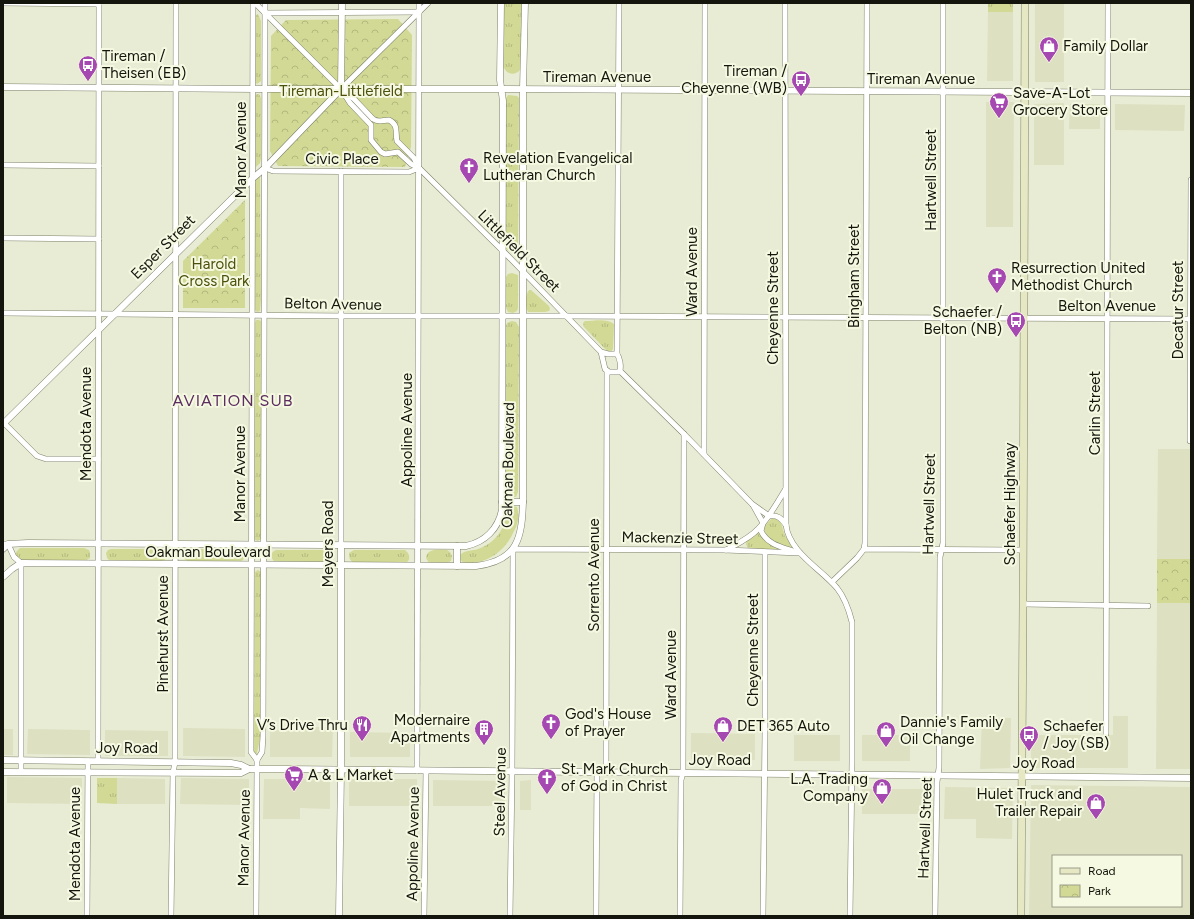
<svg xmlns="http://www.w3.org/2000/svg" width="1194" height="919" font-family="Figtree,sans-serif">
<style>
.built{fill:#dde0c1;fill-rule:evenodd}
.grass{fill:url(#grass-tufts)}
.park{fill:url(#park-crowns)}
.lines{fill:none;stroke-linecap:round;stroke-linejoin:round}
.minor-casing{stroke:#7e816b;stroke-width:6}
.tertiary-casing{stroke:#7e816b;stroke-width:7}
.secondary-casing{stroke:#7e816b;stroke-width:8}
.minor{stroke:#fff;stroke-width:5}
.tertiary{stroke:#fff;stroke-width:6}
.secondary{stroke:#e6e8c4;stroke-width:7}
.labels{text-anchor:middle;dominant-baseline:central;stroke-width:4;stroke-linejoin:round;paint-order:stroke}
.poi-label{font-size:15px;fill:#14150d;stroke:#f6f9e1;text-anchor:start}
.street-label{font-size:15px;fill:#14150d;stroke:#f6f9e1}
.park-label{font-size:15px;fill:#4c500a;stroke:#f6f9e1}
.neighbourhood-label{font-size:16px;letter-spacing:1px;fill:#5b2d61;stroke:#f6f9e1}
</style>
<defs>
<pattern id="grass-tufts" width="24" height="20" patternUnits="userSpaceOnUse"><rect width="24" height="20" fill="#d2d994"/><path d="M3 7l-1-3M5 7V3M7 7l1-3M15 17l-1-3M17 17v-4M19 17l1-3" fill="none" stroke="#b3b97e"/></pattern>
<pattern id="park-crowns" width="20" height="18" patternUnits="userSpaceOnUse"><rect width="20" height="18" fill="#d2d994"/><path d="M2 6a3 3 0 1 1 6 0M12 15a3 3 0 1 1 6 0" fill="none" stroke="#b3b97e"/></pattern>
</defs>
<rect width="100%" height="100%" fill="#e9ecd4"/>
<!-- built -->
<g class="built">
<rect x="1035" y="3" width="29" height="79"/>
<polygon points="988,12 1013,12 1013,81 987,81"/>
<polygon points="986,102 1014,102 1013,227 986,227"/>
<polygon points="1064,103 1064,165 1034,165 1034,104"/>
<polygon points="1070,104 1100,104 1100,129 1069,129"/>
<polygon points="1115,104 1185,105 1184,131 1115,130"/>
<polygon points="1158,449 1191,449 1191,559 1157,559"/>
<polygon points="1157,603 1191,603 1191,769 1156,769"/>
<polygon points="1113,716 1128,716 1128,768 1031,768 1031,735 1113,735"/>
<polygon points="982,718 1011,718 1010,768 980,769"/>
<polygon points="305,727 333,727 332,757 270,757 270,730 300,731"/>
<polygon points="183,728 245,729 245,757 183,756"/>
<rect x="3" y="729" width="10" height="26"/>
<polygon points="28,729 90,730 90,755 27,754"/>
<polygon points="105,730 168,731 168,756 105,756"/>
<polygon points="350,732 410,733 410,757 350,757"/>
<polygon points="691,733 755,734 755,760 691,759"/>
<rect x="794" y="735" width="46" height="26"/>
<rect x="862" y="735" width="48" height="26"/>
<polygon points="7,777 82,778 82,804 7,803"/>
<polygon points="117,778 165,779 165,804 117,804"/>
<polygon points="181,778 249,779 249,805 180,804"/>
<polygon points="264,779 330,779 330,809 300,808 300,819 263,819"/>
<rect x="349" y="779" width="68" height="27"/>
<polygon points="433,780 505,781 505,806 433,806"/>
<polygon points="531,780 531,810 520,810 520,781"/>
<path d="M1031,785L1191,787V916H1029ZM1053,856H1181V906H1053Z"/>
<polygon points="945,787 1013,788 1012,839 976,838 976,819 944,819"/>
<polygon points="862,789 928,789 927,814 862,814"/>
</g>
<!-- grass -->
<g class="grass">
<path d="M503,3H522L521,68C518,74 513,75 507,72L503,67Z"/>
<rect x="988" y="3" width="25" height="9"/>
<polygon points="258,14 261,21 261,81 257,84 255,82 255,16"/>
<polygon points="257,94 259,94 261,98 261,158 260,163 256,167 255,96"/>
<polygon points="508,95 517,96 519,98 518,248 518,250 514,252 510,252 506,249 506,98"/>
<polygon points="260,176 261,299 260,311 257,312 255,310 255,185 256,180"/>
<polygon points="512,273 518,275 518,308 517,311 513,313 508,312 506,308 506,277 508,274"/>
<path d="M529,290H531L549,306L550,309L549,311L545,312H528C525,307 525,295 529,290Z"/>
<polygon points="256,320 259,320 261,321 261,325 262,533 261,539 258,541 255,540 255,323"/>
<polygon points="512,321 516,322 519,327 518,492 516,497 509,497 506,495 506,326 507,323"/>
<path d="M585,321C594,321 607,318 614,324L613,349L611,352L607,351L584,327L583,323Z"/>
<path d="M511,505L517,507C520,515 518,524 514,531C506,550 489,563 469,563C466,563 462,563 461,560C460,559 461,554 461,554C466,550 472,551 478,549C490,545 501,535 504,523C505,518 505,513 507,508Z"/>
<path d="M775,518L781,523L785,536L793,546L791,548C780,544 765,540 764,527L771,519Z"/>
<polygon points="760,531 783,550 748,549 746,543 747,541"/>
<polygon points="20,548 84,548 89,550 90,553 90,558 85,561 23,560 17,558 16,552"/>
<polygon points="111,549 162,549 165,550 167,555 166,559 162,561 110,561 107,558 106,553 108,550"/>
<path d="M188,549H240L244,553C245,558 244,560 239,562L188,561L184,559L183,554L186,550Z"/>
<path d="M276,550H328L331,552L333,557L330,561L327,562H275C270,558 270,552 276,550Z"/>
<path d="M354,550H405L408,553C410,557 410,561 405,563L353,562C349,560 349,557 349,553Z"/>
<path d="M447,550L450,552L452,556L451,561L447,563H429L426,558C427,548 438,550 447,550Z"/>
<polygon points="258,570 261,572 261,733 257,753 256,754 254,752 255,572"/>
<polygon points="97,778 117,778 117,804 97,803"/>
</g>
<!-- park -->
<g class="park">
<polygon points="398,19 412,35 411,147 405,167 278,166 270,151 271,36 286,20"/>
<polygon points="245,200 245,308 183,308 183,261"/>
<rect x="1157" y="559" width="34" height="44"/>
</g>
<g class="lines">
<!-- minor casing -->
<g class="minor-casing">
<g id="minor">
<polyline points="3,3 99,4"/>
<polyline points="253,3 251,736 251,752 257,760 257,769 256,916"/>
<path d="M255,3L341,89L354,99L373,119C379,123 383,120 389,120C399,125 395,132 397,141L414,158L418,167"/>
<path d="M785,3L786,525C789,552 821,569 837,588C845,598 849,610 852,622V762L850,916"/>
<polyline points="265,13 419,12"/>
<path d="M341,89L350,103L371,125V140L381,152L385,154L398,152L411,164L419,168L507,255L601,352L608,354H617C620,358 621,366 620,370L619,372H609L605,369L601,352"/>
<polyline points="341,89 428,3"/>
<polyline points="3,165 99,166"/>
<polyline points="265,168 273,171 409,172 419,168"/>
<polyline points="3,238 99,239"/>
<polyline points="3,313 347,316 566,316 1190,319"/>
<polyline points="617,354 619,3"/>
<path d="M620,371L684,434L752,504L769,516C778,515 781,518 786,525"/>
<polyline points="3,422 37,456 46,459 98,459"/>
<polyline points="1190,441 1191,180"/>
<polyline points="704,454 705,3"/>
<path d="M753,505L763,523L761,531C767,544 781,547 793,551"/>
<polyline points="3,544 8,544 14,557 21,563 21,771"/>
<polyline points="341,545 341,171"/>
<polyline points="864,549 865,543 867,3"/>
<path d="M726,550C737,544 750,538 758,529C769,518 777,503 785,490"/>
<polyline points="832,582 857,558 864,549 1023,550"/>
<polyline points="1023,604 1148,606"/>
<polyline points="1106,734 1108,3"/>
<polyline points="257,760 262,752 263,736 265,3"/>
<polyline points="98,761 99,3"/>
<polyline points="417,771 419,3"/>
<polyline points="606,773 607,371"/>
<polyline points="87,916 88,761"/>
<polyline points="171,916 173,773 175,762 175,726 176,3"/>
<polyline points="424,916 426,771"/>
<polyline points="510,916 512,772 513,549 725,550 800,553"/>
<polyline points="596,916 597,773"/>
<polyline points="680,916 681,780 683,773 684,434"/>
<polyline points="763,916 765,732 765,552"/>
<polyline points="935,916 937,782 939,768 940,557 943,543 943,3"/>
</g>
</g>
<!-- tertiary casing -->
<g class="tertiary-casing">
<g id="tertiary">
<polyline points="3,87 265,89 501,89 1191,93"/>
<polyline points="341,89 342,3"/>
<polyline points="3,424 253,178 265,168 341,89"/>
<polyline points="502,502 523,502"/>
<path d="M3,549L8,544L28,543L466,546C485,542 498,529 502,510L503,101L500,80L501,3"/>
<polyline points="457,566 457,546"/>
<path d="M3,577L12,569L21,563L476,566C518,561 522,538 523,501V89L525,3"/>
<polyline points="3,760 231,763 241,765 249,769"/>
<polyline points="3,772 231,773 241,773 249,769 285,769 1191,778"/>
<polyline points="339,916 341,770 341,545"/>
</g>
</g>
<!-- secondary casing -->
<g class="secondary-casing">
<polyline id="secondary" points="1021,916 1023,604 1025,3"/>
</g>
<!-- minor -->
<use href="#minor" class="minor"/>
<!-- tertiary -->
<use href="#tertiary" class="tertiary"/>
<!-- secondary -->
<use href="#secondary" class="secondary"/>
</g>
<!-- icons -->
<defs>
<g id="shop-pin" transform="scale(1)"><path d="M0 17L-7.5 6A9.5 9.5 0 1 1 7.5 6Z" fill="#a648b2" stroke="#f6f9e1"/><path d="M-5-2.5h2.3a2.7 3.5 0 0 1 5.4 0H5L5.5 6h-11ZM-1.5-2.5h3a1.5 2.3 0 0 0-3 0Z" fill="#fff"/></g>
<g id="bus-pin" transform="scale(1)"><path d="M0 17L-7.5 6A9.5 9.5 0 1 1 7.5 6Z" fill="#a648b2" stroke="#f6f9e1"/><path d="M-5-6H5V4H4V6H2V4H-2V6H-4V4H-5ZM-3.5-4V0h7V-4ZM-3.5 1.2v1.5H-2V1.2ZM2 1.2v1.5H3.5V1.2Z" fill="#fff"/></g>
<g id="supermarket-pin" transform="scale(1)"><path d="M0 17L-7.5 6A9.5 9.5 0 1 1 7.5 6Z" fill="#a648b2" stroke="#f6f9e1"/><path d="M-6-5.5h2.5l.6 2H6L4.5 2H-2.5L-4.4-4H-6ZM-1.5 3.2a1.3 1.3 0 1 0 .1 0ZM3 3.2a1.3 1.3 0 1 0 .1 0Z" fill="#fff"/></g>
<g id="church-pin" transform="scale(1)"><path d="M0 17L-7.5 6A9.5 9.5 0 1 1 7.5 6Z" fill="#a648b2" stroke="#f6f9e1"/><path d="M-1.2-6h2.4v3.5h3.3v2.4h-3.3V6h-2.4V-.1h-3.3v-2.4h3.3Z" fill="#fff"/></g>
<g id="restaurant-pin" transform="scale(1)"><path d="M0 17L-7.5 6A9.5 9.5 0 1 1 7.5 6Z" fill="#a648b2" stroke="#f6f9e1"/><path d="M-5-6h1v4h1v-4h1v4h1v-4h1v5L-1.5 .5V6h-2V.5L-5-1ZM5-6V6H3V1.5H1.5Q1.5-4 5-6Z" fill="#fff"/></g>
<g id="building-pin" transform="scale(1)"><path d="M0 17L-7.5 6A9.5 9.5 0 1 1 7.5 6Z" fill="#a648b2" stroke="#f6f9e1"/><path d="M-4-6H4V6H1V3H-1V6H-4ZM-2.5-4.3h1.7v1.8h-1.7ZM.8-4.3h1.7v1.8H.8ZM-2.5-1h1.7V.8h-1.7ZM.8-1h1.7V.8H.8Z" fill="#fff"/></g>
</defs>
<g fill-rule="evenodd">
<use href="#shop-pin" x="1049" y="46"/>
<use href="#bus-pin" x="88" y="65"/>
<use href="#bus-pin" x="801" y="80"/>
<use href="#supermarket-pin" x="999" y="102"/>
<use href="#church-pin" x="469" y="167"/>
<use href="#church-pin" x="997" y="277"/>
<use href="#bus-pin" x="1016" y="321"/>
<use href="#church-pin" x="551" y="723"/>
<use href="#restaurant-pin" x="362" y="725"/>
<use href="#shop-pin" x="723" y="726"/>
<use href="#building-pin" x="484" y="729"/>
<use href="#shop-pin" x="886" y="731"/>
<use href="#bus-pin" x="1029" y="735"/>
<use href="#supermarket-pin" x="294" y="775"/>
<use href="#church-pin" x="547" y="778"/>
<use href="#shop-pin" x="882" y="788"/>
<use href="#shop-pin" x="1096" y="803"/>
</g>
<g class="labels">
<!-- poi labels -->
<g class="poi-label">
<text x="1063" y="46">Family Dollar</text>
<text x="102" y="56">Tireman /<tspan x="102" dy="17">Theisen (EB)</tspan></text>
<text x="787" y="71" text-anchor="end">Tireman /<tspan x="787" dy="17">Cheyenne (WB)</tspan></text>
<text x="1013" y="93">Save-A-Lot<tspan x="1013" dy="17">Grocery Store</tspan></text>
<text x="483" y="158">Revelation Evangelical<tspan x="483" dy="17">Lutheran Church</tspan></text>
<text x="1011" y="268">Resurrection United<tspan x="1011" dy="17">Methodist Church</tspan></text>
<text x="1002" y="312" text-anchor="end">Schaefer /<tspan x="1002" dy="17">Belton (NB)</tspan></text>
<text x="565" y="714">God's House<tspan x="565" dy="17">of Prayer</tspan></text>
<text x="470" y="720" text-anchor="end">Modernaire<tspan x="470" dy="17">Apartments</tspan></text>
<text x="900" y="722">Dannie's Family<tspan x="900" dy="17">Oil Change</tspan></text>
<text x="348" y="725" text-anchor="end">V’s Drive Thru</text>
<text x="737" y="726">DET 365 Auto</text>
<text x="1043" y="726">Schaefer<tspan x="1043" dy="17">/ Joy (SB)</tspan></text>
<text x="561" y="769">St. Mark Church<tspan x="561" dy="17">of God in Christ</tspan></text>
<text x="308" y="775">A &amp; L Market</text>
<text x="868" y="779" text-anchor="end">L.A. Trading<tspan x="868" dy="17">Company</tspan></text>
<text x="1082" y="794" text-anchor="end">Hulet Truck and<tspan x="1082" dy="17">Trailer Repair</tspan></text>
</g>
<!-- street labels -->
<g class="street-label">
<text x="597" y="77">Tireman Avenue</text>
<text x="921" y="79">Tireman Avenue</text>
<text transform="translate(241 150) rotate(-90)">Manor Avenue</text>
<text x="342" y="159">Civic Place</text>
<text transform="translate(931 180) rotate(-90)">Hartwell Street</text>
<text transform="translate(163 247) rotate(-45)">Esper Street</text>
<text transform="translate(519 251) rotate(45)">Littlefield Street</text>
<text transform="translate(692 272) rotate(-90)">Ward Avenue</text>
<text transform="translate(854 276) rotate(-90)">Bingham Street</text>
<text transform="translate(333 304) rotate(1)">Belton Avenue</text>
<text x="1107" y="306">Belton Avenue</text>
<text transform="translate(773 308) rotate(-90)">Cheyenne Street</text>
<text transform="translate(1178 310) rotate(-90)">Decatur Street</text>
<text transform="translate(1095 413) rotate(-90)">Carlin Street</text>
<text transform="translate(86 424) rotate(-90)">Mendota Avenue</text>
<text transform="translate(407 430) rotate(-90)">Appoline Avenue</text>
<text transform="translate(508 465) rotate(-89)">Oakman Boulevard</text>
<text transform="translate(240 474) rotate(-90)">Manor Avenue</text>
<text transform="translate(929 504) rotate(-89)">Hartwell Street</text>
<text transform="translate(1010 504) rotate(-90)">Schaefer Highway</text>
<text transform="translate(680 538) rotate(1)">Mackenzie Street</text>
<text transform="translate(328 544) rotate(-90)">Meyers Road</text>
<text x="208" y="552">Oakman Boulevard</text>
<text transform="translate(594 575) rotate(-90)">Sorrento Avenue</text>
<text transform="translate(163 634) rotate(-90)">Pinehurst Avenue</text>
<text transform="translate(753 650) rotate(-90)">Cheyenne Street</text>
<text transform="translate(671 675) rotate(-90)">Ward Avenue</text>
<text x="127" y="748">Joy Road</text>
<text x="720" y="760">Joy Road</text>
<text x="1044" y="763">Joy Road</text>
<text transform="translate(500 792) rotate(-89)">Steel Avenue</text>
<text transform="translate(925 828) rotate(-88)">Hartwell Street</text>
<text transform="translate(244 838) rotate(-89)">Manor Avenue</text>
<text transform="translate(75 844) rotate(-90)">Mendota Avenue</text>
<text transform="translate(413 844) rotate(-89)">Appoline Avenue</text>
</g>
<!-- park labels -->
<g class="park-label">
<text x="341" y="91">Tireman-Littlefield</text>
<text x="214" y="264">Harold<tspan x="214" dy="17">Cross Park</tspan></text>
</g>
<!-- neighbourhood labels -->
<g class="neighbourhood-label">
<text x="233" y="400">AVIATION SUB</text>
</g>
</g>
<!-- border -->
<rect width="1194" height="919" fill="none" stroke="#14150d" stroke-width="8"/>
<!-- legend -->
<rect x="1052" y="855" width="130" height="52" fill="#f6f9e1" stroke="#9c9e8c"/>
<rect x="1060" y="868" width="20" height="6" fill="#e6e8c4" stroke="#9c9e8c"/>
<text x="1088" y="875" font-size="12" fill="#14150d">Road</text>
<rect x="1060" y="885" width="20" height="12" fill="url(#park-crowns)" stroke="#9c9e8c"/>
<text x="1088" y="895" font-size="12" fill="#14150d">Park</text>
</svg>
